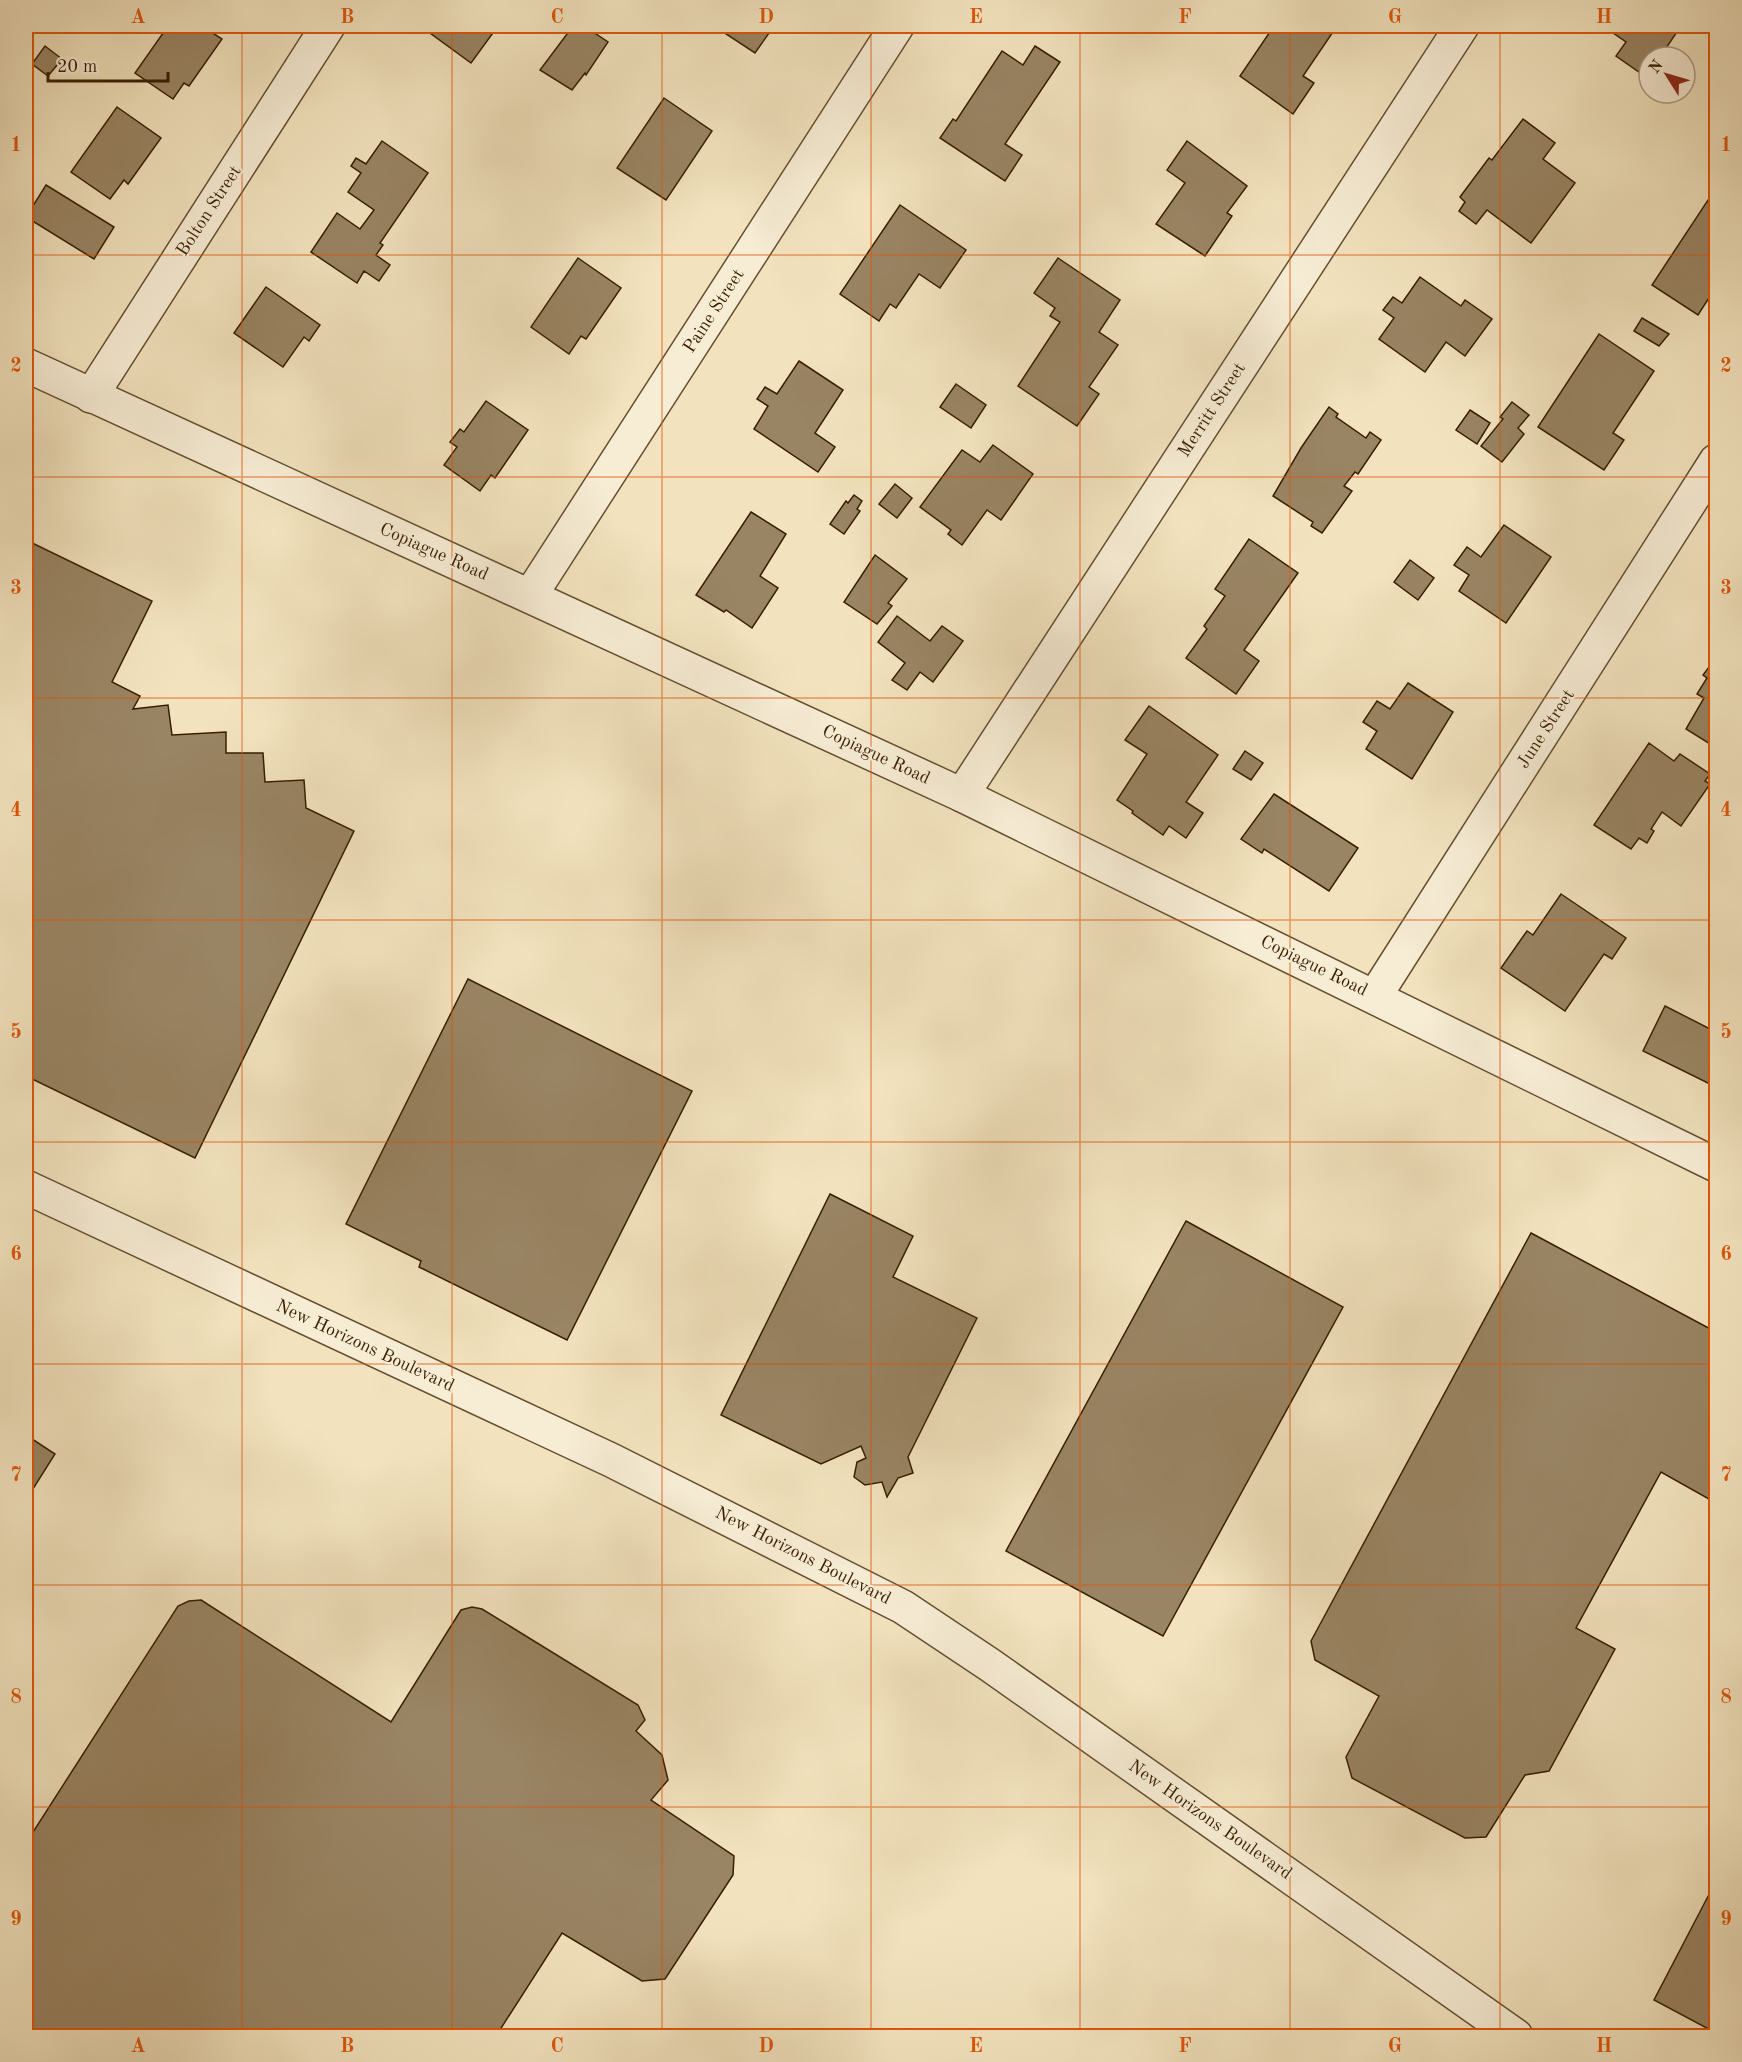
<svg xmlns="http://www.w3.org/2000/svg" width="1742" height="2062" font-family="'Old Standard TT',serif">
<style>
.building{fill:#998463;stroke:#381e01;stroke-width:1.5}
.lines{fill:none;stroke-linecap:round;stroke-linejoin:round}
.minor-casing{stroke:#664f30;stroke-width:36}
.minor{stroke:#f7edd5;stroke-width:33}
.grid{fill:none;stroke:#df560b;stroke-width:1.5;stroke-opacity:0.55}
.labels{text-anchor:middle;dominant-baseline:central;stroke-width:4.5;stroke-linejoin:round;paint-order:stroke}
.street-label{font-size:18px;fill:#381e01;stroke:#f7edd5}
.neatline{fill:none;stroke:#df560b;stroke-width:2}
.grid-label{font-size:20px;text-anchor:middle;font-weight:bold;fill:#df560b}
</style>
<rect width="100%" height="100%" fill="#f2e3be"/>
<filter id="stains"><feTurbulence type="fractalNoise" baseFrequency=".00333" numOctaves="4"/><feColorMatrix values="0 0 0 0 .2 0 0 0 0 .09 0 0 0 0 .02 0 0 0 .5 -.17"/></filter>
<radialGradient id="worn" r=".72"><stop offset=".6" stop-color="#630" stop-opacity="0"/><stop offset="1" stop-color="#630" stop-opacity=".3"/></radialGradient>
<!-- building -->
<g class="building">
<polygon points="168,26 202,26 222,39 189,86 184,83 173,99 135,73"/>
<polygon points="435,26 498,26 471,63 430,33"/>
<polygon points="573,26 584,26 608,42 586,75 585,73 572,90 540,70"/>
<polygon points="714,26 774,26 755,53"/>
<polygon points="1274,26 1337,26 1303,76 1314,83 1293,114 1240,76"/>
<polygon points="1603,26 1681,26 1660,57 1649,57 1649,73 1646,77 1616,56 1626,42"/>
<polygon points="45,46 62,59 48,76 32,64"/>
<polygon points="1035,46 1060,62 1005,144 1022,155 1005,181 940,138 953,119 956,121 1002,51 1023,65"/>
<polygon points="664,98 712,131 666,200 617,168"/>
<polygon points="117,107 161,138 128,184 124,180 110,199 71,172"/>
<polygon points="1523,119 1555,143 1543,159 1575,183 1531,243 1487,210 1476,224 1459,211 1465,202 1460,197 1489,158 1492,160"/>
<polygon points="382,141 428,173 380,243 383,245 376,255 390,265 379,281 364,271 357,283 311,252 337,213 360,229 374,210 348,192 361,173 351,166 356,158 366,164"/>
<polygon points="1187,141 1247,186 1227,213 1232,216 1205,256 1156,224 1185,183 1167,170"/>
<polygon points="46,185 114,227 94,259 26,217"/>
<polygon points="1712,194 1716,197 1716,287 1698,315 1652,285"/>
<polygon points="900,205 966,250 940,288 919,274 896,308 890,304 879,321 840,294"/>
<polygon points="578,258 621,288 586,339 581,336 569,354 531,327"/>
<polygon points="1058,258 1120,300 1099,332 1118,345 1089,387 1099,394 1077,426 1018,386 1060,322 1050,316 1055,308 1034,293"/>
<polygon points="1420,277 1461,306 1465,300 1492,319 1465,356 1446,342 1425,372 1379,339 1394,318 1383,310 1393,297 1402,303"/>
<polygon points="266,287 320,325 309,341 304,337 283,367 234,333"/>
<polygon points="1642,318 1669,334 1659,346 1634,331"/>
<polygon points="1599,334 1654,371 1613,433 1624,440 1604,470 1538,427"/>
<polygon points="799,361 843,390 815,433 835,447 818,472 754,429 768,406 757,399 765,387 777,394"/>
<polygon points="956,384 986,405 971,428 940,407"/>
<polygon points="486,401 528,430 495,478 491,475 480,491 444,465 457,447 450,442 460,429 464,432"/>
<polygon points="1512,402 1529,415 1518,428 1524,434 1502,462 1481,446 1503,419 1500,417"/>
<polygon points="1329,407 1338,414 1336,417 1366,438 1370,432 1381,440 1358,474 1355,472 1344,486 1352,491 1322,533 1311,526 1313,522 1273,496 1301,448"/>
<polygon points="1470,410 1490,423 1477,444 1456,430"/>
<polygon points="993,445 1033,474 1001,520 987,510 962,545 948,534 951,530 920,507 962,450 980,462"/>
<polygon points="895,484 912,498 897,518 879,504"/>
<polygon points="854,495 862,501 857,509 860,511 844,534 830,524 846,501 848,503"/>
<polygon points="751,512 786,534 760,576 778,588 752,628 726,610 724,612 696,595"/>
<polygon points="1504,525 1551,557 1506,623 1459,591 1469,575 1454,565 1467,547 1481,557"/>
<polygon points="1249,539 1298,573 1244,650 1259,661 1236,694 1186,658 1207,629 1204,626 1225,596 1215,589"/>
<polygon points="26,540 152,601 112,682 140,696 133,709 168,705 172,735 226,732 226,753 263,753 265,782 304,780 306,808 354,831 195,1158 26,1076"/>
<polygon points="875,555 907,579 888,603 892,606 877,624 844,602"/>
<polygon points="1410,560 1434,578 1418,600 1394,582"/>
<polygon points="897,616 930,641 942,626 963,641 933,682 920,672 907,690 892,680 905,663 878,642"/>
<polygon points="1716,664 1716,746 1715,747 1686,729 1704,698 1697,694 1707,678 1703,675 1709,667 1713,670"/>
<polygon points="1408,683 1453,712 1412,779 1366,749 1377,731 1363,722 1377,701 1390,709"/>
<polygon points="1149,706 1218,755 1186,802 1203,813 1186,838 1169,826 1163,835 1132,813 1133,811 1117,800 1147,754 1125,740"/>
<polygon points="1649,743 1674,761 1680,754 1710,774 1705,781 1710,784 1681,826 1662,812 1651,829 1654,831 1647,843 1639,838 1631,849 1594,825"/>
<polygon points="1245,751 1263,763 1251,780 1233,769"/>
<polygon points="1274,794 1358,848 1329,891 1264,849 1262,853 1241,839"/>
<polygon points="1561,894 1626,938 1612,959 1604,954 1565,1011 1501,968 1527,931 1533,935"/>
<polygon points="468,979 692,1091 567,1340 419,1267 421,1261 346,1224"/>
<polygon points="1665,1006 1716,1032 1716,1087 1643,1051"/>
<polygon points="830,1194 913,1236 893,1277 977,1318 908,1457 913,1473 898,1478 887,1497 882,1482 865,1485 854,1477 857,1462 866,1458 861,1446 821,1464 721,1415"/>
<polygon points="1186,1221 1343,1307 1163,1636 1006,1551"/>
<polygon points="1531,1233 1716,1332 1716,1503 1661,1472 1576,1628 1615,1649 1549,1771 1525,1775 1486,1837 1465,1838 1352,1778 1346,1757 1379,1696 1315,1660 1311,1641"/>
<polygon points="26,1435 55,1454 26,1500"/>
<polygon points="201,1600 391,1722 461,1610 472,1607 482,1609 638,1705 645,1720 636,1731 662,1755 668,1780 651,1800 734,1856 733,1875 665,1979 642,1981 562,1933 496,2036 26,2036 26,1843 178,1606 189,1601"/>
<polygon points="1716,1881 1716,2033 1654,2000"/>
</g>
<g class="lines">
<!-- minor casing -->
<g class="minor-casing">
<g id="minor">
<polyline points="26,365 962,795 1716,1165"/>
<polyline points="91,396 328,26"/>
<polyline points="530,596 897,26"/>
<polyline points="962,795 1462,26"/>
<polyline points="1375,996 1716,461"/>
<polyline points="26,1187 611,1460 903,1607 990,1665 1516,2036"/>
</g>
</g>
<!-- minor -->
<use href="#minor" class="minor"/>
</g>
<!-- grid -->
<path class="grid" d="M242,26V2036M452,26V2036M662,26V2036M871,26V2036M1080,26V2036M1290,26V2036M1500,26V2036M26,255H1716M26,477H1716M26,698H1716M26,920H1716M26,1142H1716M26,1364H1716M26,1585H1716M26,1807H1716"/>
<g class="labels">
<!-- street labels -->
<g class="street-label">
<text transform="translate(209 211) rotate(-57)">Bolton Street</text>
<text transform="translate(714 311) rotate(-57)">Paine Street</text>
<text transform="translate(1212 410) rotate(-57)">Merritt Street</text>
<text transform="translate(434 552) rotate(24)">Copiague Road</text>
<text transform="translate(1546 729) rotate(-57)">June Street</text>
<text transform="translate(876 755) rotate(25)">Copiague Road</text>
<text transform="translate(1314 966) rotate(26)">Copiague Road</text>
<text transform="translate(365 1346) rotate(25)">New Horizons Boulevard</text>
<text transform="translate(803 1556) rotate(27)">New Horizons Boulevard</text>
<text transform="translate(1210 1820) rotate(35)">New Horizons Boulevard</text>
</g>
</g>
<!-- margin -->
<rect width="1742" height="2062" fill="none" stroke="#f2e3be" stroke-width="66"/>
<!-- north arrow -->
<g transform="translate(1667 75) rotate(307)"><circle r="28" fill="#f7edd5" stroke="#ab9a80" stroke-width="1.5"/>
<path d="M0-4.5L10 22L0 15L-10 22Z" fill="#8f2418"/>
<text y="-9" font-size="16" font-weight="bold" text-anchor="middle" fill="#381e01">N</text>
</g>
<!-- scale -->
<path d="M48 72v9h120v-9" fill="none" stroke="#381e01" stroke-width="3"/>
<text x="57" y="72" font-size="18" fill="#381e01" stroke="#f7edd5" stroke-width="4.5" paint-order="stroke">20 m</text>
<rect x="33" y="33" width="1676" height="1996" class="neatline"/>
<g class="grid-label">
<text x="138" y="23">A</text>
<text x="347" y="23">B</text>
<text x="557" y="23">C</text>
<text x="766" y="23">D</text>
<text x="976" y="23">E</text>
<text x="1185" y="23">F</text>
<text x="1395" y="23">G</text>
<text x="1604" y="23">H</text>
<text x="16" y="151">1</text>
<text x="1726" y="151">1</text>
<text x="16" y="372">2</text>
<text x="1726" y="372">2</text>
<text x="16" y="594">3</text>
<text x="1726" y="594">3</text>
<text x="16" y="816">4</text>
<text x="1726" y="816">4</text>
<text x="16" y="1038">5</text>
<text x="1726" y="1038">5</text>
<text x="16" y="1260">6</text>
<text x="1726" y="1260">6</text>
<text x="16" y="1481">7</text>
<text x="1726" y="1481">7</text>
<text x="16" y="1703">8</text>
<text x="1726" y="1703">8</text>
<text x="16" y="1925">9</text>
<text x="1726" y="1925">9</text>
<text x="138" y="2052">A</text>
<text x="347" y="2052">B</text>
<text x="557" y="2052">C</text>
<text x="766" y="2052">D</text>
<text x="976" y="2052">E</text>
<text x="1185" y="2052">F</text>
<text x="1395" y="2052">G</text>
<text x="1604" y="2052">H</text>
</g>
<rect width="100%" height="100%" filter="url(#stains)"/>
<rect width="100%" height="100%" fill="url(#worn)"/>
</svg>
